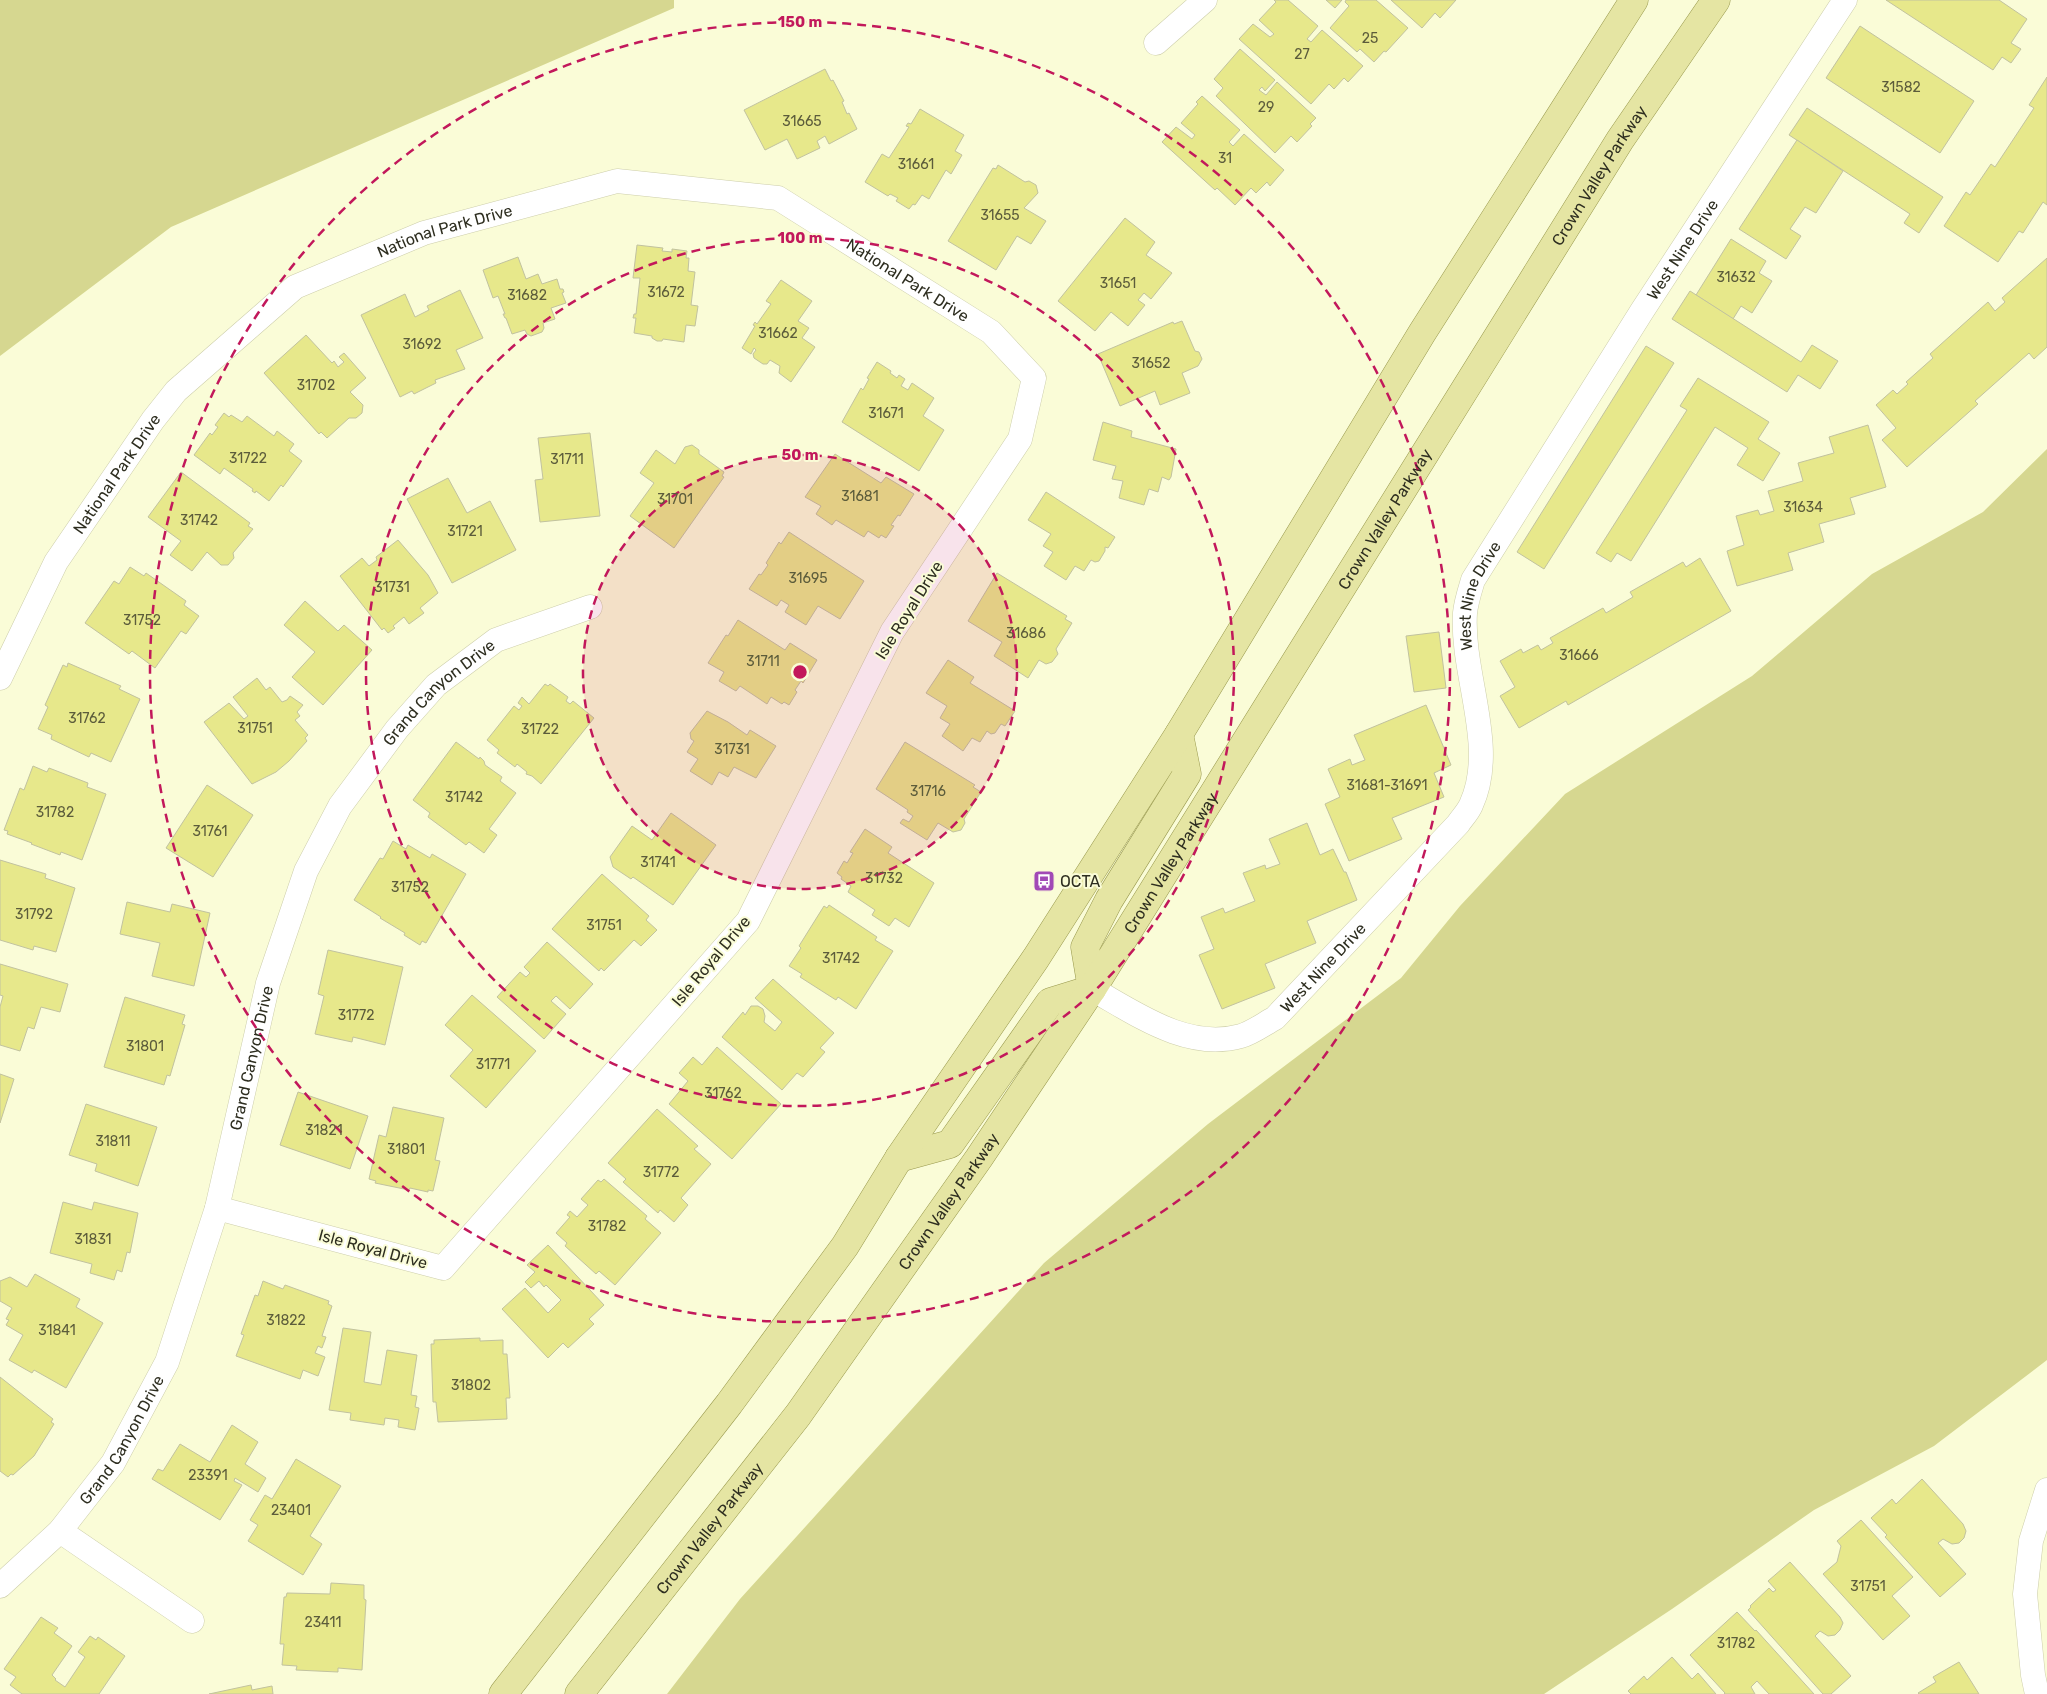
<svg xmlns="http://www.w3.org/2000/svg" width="2047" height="1694" font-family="Rubik,sans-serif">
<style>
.green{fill:#d6d790}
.building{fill:#e7e88b;stroke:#c1c29f}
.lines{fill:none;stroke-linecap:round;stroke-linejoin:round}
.street-casing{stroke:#cdceab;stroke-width:25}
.primary-casing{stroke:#99994e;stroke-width:29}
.street{stroke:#fff;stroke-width:24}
.primary{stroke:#e5e5a3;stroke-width:28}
.ring{fill:none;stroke:#c2185b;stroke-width:2.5;stroke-dasharray:9 6}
.labels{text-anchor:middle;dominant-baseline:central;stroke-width:4;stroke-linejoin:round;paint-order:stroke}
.number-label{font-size:14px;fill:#5c5c3b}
.street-label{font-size:16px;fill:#2e2e20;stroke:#fafcd7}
.poi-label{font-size:16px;fill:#2e2e20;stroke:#fafcd7;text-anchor:start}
.centre{fill:#c2185b;stroke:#fafcd7;stroke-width:2.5}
.ring-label{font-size:15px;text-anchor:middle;font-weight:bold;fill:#c2185b;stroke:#fafcd7;stroke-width:4;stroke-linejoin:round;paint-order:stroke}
</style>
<rect width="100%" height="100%" fill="#fafcd7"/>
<!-- green -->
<g class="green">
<polygon points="0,0 674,0 674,8 171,227 0,356"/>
<polygon points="2047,449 2047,1360 1934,1446 1814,1510 1672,1609 1544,1694 667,1694 740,1599 1044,1263 1208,1124 1401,978 1460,906 1565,794 1752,676 1872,574 1983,512"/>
</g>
<!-- building -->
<g class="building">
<polygon points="1274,0 1288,0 1318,26 1307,39 1311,42 1322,30 1363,66 1348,82 1344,78 1334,89 1329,84 1311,104 1239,39 1253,24 1270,37 1274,34 1259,20 1276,2"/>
<polygon points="1326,0 1342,0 1335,8"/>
<polygon points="1346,0 1376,0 1408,28 1386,52 1384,51 1374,62 1360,49 1357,52 1330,28 1349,6 1345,2"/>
<polygon points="1391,0 1456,0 1440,18 1435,13 1422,28"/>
<polygon points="1886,0 1999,0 2027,19 2011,43 2021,49 2011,63 2002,57 1993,70"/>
<polygon points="1860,26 1974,101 1940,153 1826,78"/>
<polygon points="1240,49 1275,80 1265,91 1262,87 1259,90 1266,95 1277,82 1316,118 1310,124 1312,126 1297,142 1291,136 1275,153 1216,96 1223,88 1214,79"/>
<polygon points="825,69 831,81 833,80 844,101 842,102 847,114 849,113 857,129 829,144 825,136 817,141 820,148 797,159 787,139 765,150 744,110"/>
<polygon points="2047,77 2047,205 2043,202 2023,233 2019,231 1998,262 1944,226 1966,192 1970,195 1991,164 1995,167 2034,108 2029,105"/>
<polygon points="1202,96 1240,130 1229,142 1233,146 1244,134 1284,170 1270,186 1267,182 1256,193 1251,188 1235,205 1217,188 1215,190 1162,142 1176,127 1192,139 1195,135 1181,123 1198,104 1196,102"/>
<polygon points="1807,108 1943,197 1919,233 1904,223 1910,214 1789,135"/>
<polygon points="920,109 964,135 955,151 962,155 951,174 946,170 929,199 922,195 915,205 913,204 909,209 896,201 898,198 890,194 888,196 865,182 882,154 889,158 909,127 906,126 908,123 911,124"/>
<polygon points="1797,140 1843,171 1816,213 1805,207 1790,229 1801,236 1786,259 1739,229"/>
<polygon points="998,165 1025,182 1029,181 1036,185 1038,193 1024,208 1046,221 1031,244 1017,236 996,270 948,241 993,168 996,169"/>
<polygon points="1125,218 1155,242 1146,255 1172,273 1151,299 1144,293 1138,300 1145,305 1128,326 1111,312 1095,331 1058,301"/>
<polygon points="1731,239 1766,261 1759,273 1772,281 1752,313 1741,306 1733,319 1696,295"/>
<polygon points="637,245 663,248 662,251 672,252 672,249 687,251 686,258 689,258 688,271 695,272 691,305 698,306 695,326 686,325 684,342 663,339 662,341 657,341 652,338 652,336 634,333 636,318 633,318 634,314 636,314 640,278 633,278"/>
<polygon points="518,257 526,279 538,274 542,284 557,279 560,289 563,289 564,292 562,293 566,303 551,308 555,319 543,323 544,328 542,332 531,336 527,334 525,330 512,334 506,318 505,318 503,314 505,314 498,296 493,298 483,270"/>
<polygon points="2047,258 2047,347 2034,359 2029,353 1975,401 1978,404 1907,467 1882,440 1896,428 1876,405 1893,390 1897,394 1908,384 1906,382 1933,358 1930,354 1988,302 1995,311 2005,302 2002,298"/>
<polygon points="781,280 812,301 798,321 809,328 802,338 815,347 791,382 779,373 780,366 770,360 767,364 763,364 754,358 753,354 756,350 754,348 751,354 742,348 755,326 753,325 755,322 757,324 771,304 766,301"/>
<polygon points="460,290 483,338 456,350 465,369 435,380 436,383 414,394 412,391 400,397 361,315 405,294 415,317 429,310 427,306"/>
<polygon points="1690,291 1801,362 1812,345 1838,361 1820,389 1798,375 1787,392 1672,319"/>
<polygon points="1182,321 1195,351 1199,352 1202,359 1198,366 1182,373 1190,393 1160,405 1155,391 1120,406 1098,354 1173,322 1174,324"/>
<polygon points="306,335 332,363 334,361 338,367 344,362 339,357 344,353 366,378 350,392 363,405 362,413 356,418 349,418 327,438 321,432 319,434 264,373"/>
<polygon points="1646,346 1674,363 1544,569 1517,552"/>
<polygon points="877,362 891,371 890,373 897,378 899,375 905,379 901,386 908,390 912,383 934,398 923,416 944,430 919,471 842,422 861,388 863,390 869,379 867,378"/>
<polygon points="1698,378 1769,422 1758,439 1780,453 1763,481 1737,465 1748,448 1715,427 1631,561 1617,553 1611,562 1596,553 1687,410 1680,406"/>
<polygon points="224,413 229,417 231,415 242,422 247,416 274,436 277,431 294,444 289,451 302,461 283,487 281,485 269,501 256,491 255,493 252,491 253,489 224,468 220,474 194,455 210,433 212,435 218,427 215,425"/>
<polygon points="1103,422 1132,431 1131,437 1176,449 1171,477 1169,480 1162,477 1158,492 1149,489 1144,505 1119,498 1123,481 1112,479 1116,466 1093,460"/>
<polygon points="1868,425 1886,487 1850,498 1855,514 1819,524 1824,542 1788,553 1793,570 1737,586 1727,551 1744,545 1736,516 1758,510 1760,515 1774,511 1768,491 1803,481 1798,463 1834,453 1829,437"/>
<polygon points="590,433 600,516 540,522 535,480 543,479 538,438"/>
<polygon points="692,445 699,450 699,454 724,472 722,476 724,477 674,548 630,516 654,483 640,473 656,450 675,464 685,447"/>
<polygon points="835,454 881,483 886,477 914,494 900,516 898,515 891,525 894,526 886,538 881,535 879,538 868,531 864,537 836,520 832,525 816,514 821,506 805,497"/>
<polygon points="181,472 250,523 248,526 253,529 233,553 234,558 228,565 221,565 207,552 192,571 170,555 181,541 148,517"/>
<polygon points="448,478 467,513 490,501 516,550 452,583 407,499"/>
<polygon points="1046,492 1115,537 1108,548 1105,547 1105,551 1099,561 1095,562 1091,560 1084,571 1075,566 1066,580 1044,566 1053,552 1043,546 1051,534 1028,520"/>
<polygon points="789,532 864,581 840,619 818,606 806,625 785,612 789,605 781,600 777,606 749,589 759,574 761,575 768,565 766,563 779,542 781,544"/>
<polygon points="398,540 428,575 438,593 420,608 424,613 409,624 404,617 393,626 395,628 388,633 384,628 382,630 340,576 362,558 369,566 377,560 376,557"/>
<polygon points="1700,558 1731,611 1568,705 1566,701 1519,728 1500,696 1515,687 1500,661 1521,649 1523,653 1538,645 1541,650 1553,643 1550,638 1603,608 1606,613 1633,597 1630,592 1683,562 1686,567"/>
<polygon points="130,567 144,576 146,573 186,601 184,605 199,616 186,634 181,631 155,668 132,651 129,654 85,623 114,581 119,584"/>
<polygon points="997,573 1067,616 1065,619 1072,623 1056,649 1058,654 1052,662 1046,664 1039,660 1028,678 994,656 1002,642 968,621"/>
<polygon points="305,601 338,631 344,625 372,650 323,705 292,677 315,652 284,625"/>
<polygon points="738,620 785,650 790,643 817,660 803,683 801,681 795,690 797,692 789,705 784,702 782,704 771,697 767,704 740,686 736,691 719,681 724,672 708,663 726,635 728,636"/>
<polygon points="1439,632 1446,688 1414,692 1406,636"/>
<polygon points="948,660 974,677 970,683 1015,711 1005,726 1001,724 995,733 991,734 987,731 980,742 972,738 963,751 942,736 950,724 940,718 947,706 926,693"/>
<polygon points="68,663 121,686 119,689 140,699 111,762 91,753 89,757 51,739 52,735 38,729 48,707 45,705 63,665 67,667"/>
<polygon points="257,678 266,690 270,687 282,702 287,700 290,696 303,705 297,712 300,716 295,720 308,735 305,738 307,741 289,761 276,772 252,784 204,722 229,703 244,719 248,716 233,697"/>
<polygon points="545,684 548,686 550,684 568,697 566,701 570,704 573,701 594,718 541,784 532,776 526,774 527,772 517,764 515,767 497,753 499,750 487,740 514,706 519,710 522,706 518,703 522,697 529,704"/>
<polygon points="1426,705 1451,765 1434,773 1444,797 1392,818 1402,839 1349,861 1325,804 1340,797 1328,769 1350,759 1352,765 1365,760 1354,735"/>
<polygon points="707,711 728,722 747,735 750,730 776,746 756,778 734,767 728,777 719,772 712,785 690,771 698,759 687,752 694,741 691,739 690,733"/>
<polygon points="456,742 479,759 480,757 484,761 485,765 502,777 500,781 516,793 489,829 497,835 484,853 469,842 466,845 428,817 430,813 413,800"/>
<polygon points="905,742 975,785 973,787 981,792 964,819 965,823 961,830 953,832 938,823 927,840 900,823 903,819 909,822 913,816 907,812 908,810 876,789"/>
<polygon points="33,766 47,772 49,768 88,783 87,787 106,794 82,860 61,852 60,855 31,844 32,843 7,834 8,831 4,830 20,788 24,790"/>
<polygon points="207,785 253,815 213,877 166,848"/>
<polygon points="671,813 716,845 673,905 633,877 631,879 613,867 610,857 632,826 652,840"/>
<polygon points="1307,823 1320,855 1333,849 1344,872 1346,872 1357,900 1307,921 1316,943 1265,964 1275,988 1222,1009 1199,955 1214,949 1201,917 1223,908 1225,913 1255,901 1243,873 1265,865 1266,869 1280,864 1269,839"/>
<polygon points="865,829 892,847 888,853 934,883 909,927 895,918 889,926 872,915 875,910 848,892 851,886 841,879 842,877 837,873 844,861 847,863 853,853 850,852"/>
<polygon points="393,841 406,849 408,845 430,858 432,854 466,874 426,943 422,941 420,945 404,935 405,933 380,918 381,917 354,900 380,858 383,859"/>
<polygon points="0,860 46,874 45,878 75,888 56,952 34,946 33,950 0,940"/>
<polygon points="602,874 649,916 646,920 657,930 641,946 634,940 604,971 601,968 599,971 552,929"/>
<polygon points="127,902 170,912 172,904 210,913 194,986 152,976 160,943 120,934"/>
<polygon points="829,905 877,937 875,940 893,951 856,1009 838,997 836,1000 800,977 802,974 789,966 801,948 799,946 824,906 827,908"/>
<polygon points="547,942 593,984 570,1009 556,996 551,1001 566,1014 544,1039 497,997 520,972 526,977 530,973 524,967"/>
<polygon points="328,950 403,967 385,1045 353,1037 352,1042 315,1034 324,996 318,994"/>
<polygon points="0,964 68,984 60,1012 41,1007 34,1029 28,1027 20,1051 0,1045 0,1007 3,996 0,995"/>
<polygon points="773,979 834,1033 820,1048 825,1052 803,1077 797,1073 782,1090 722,1037 743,1012 745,1015 751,1006 758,1006 763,1009 765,1016 764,1022 775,1031 782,1022 755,998"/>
<polygon points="472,995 536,1051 486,1108 450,1076 473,1050 445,1025"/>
<polygon points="125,997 185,1015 182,1024 185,1025 170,1076 167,1075 164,1085 104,1067"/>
<polygon points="717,1047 781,1104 732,1159 669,1104 688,1081 679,1073 693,1057 702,1065"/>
<polygon points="0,1074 14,1079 0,1123"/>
<polygon points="298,1092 368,1116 350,1169 280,1145"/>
<polygon points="86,1104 157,1127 138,1186 95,1171 97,1164 69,1155"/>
<polygon points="393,1107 444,1118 435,1160 440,1161 433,1191 428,1190 428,1192 410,1188 409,1190 375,1183 376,1181 369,1179 379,1135 386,1137"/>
<polygon points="657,1109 698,1146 694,1149 711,1164 681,1198 688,1205 674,1222 660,1210 658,1213 623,1182 626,1179 608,1163"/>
<polygon points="604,1179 647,1216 645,1219 661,1233 615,1285 599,1271 596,1274 565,1246 567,1243 556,1233 570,1217 567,1215 570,1211 577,1217 588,1205 581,1199 598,1180 601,1182"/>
<polygon points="63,1202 92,1210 94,1202 138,1213 130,1253 127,1252 122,1272 117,1270 114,1280 90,1273 92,1264 50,1253"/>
<polygon points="548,1245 604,1305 589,1319 594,1324 568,1348 563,1343 548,1358 502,1309 525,1288 548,1313 561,1300 546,1285 544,1287 539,1281 531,1288 525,1282 535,1272 527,1265"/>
<polygon points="35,1274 80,1299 76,1307 103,1323 66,1388 34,1370 32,1373 9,1360 23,1335 6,1325 9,1320 6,1319 12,1308 0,1301 0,1281 10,1277 27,1287"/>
<polygon points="263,1281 283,1289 285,1285 329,1301 328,1304 332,1306 322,1336 326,1337 322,1348 318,1346 315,1353 325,1357 318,1376 303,1370 300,1379 236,1356 244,1335 241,1334 255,1295 258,1296"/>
<polygon points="343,1328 371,1332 364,1382 381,1385 387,1350 417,1355 411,1395 417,1396 415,1407 419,1408 415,1430 398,1427 399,1420 385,1418 384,1425 350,1420 351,1413 329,1410"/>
<polygon points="480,1338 480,1341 503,1340 503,1354 507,1354 510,1398 506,1398 507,1419 438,1422 436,1402 433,1402 431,1344 434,1344 434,1340"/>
<polygon points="0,1377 53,1419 51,1422 54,1424 34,1456 13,1475 11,1474 8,1477 0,1471"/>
<polygon points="232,1425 258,1442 245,1464 266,1478 258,1492 235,1478 234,1481 242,1485 220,1520 152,1479 158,1469 163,1471 180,1444 210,1462"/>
<polygon points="296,1459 341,1486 310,1536 322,1544 303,1575 248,1541 258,1525 250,1520 265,1495 272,1499"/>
<polygon points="1922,1479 1963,1524 1966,1531 1964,1538 1959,1543 1952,1544 1943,1539 1938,1543 1966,1574 1940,1597 1885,1537 1887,1535 1871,1518 1892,1499 1896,1504"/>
<polygon points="1861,1520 1913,1577 1892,1596 1910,1616 1883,1640 1823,1574 1837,1562 1841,1546 1837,1541"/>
<polygon points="1790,1562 1840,1617 1843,1623 1840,1630 1835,1635 1828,1636 1820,1631 1815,1636 1851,1676 1831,1694 1823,1694 1748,1610 1751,1607 1750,1606 1769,1588 1773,1592 1776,1590 1768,1581"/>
<polygon points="331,1583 364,1585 364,1599 366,1600 362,1670 338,1668 338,1672 296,1670 297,1666 282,1665 284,1644 280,1644 284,1597 286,1597 287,1593 330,1594"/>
<polygon points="1737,1612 1755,1631 1756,1630 1814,1694 1769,1694 1757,1681 1751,1687 1755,1694 1724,1694 1725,1693 1690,1655"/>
<polygon points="41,1617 58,1628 54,1633 72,1646 52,1675 56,1679 55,1680 65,1687 85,1657 78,1652 90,1636 96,1640 98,1637 125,1656 99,1694 22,1694 10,1685 16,1677 4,1669"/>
<polygon points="1672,1657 1692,1679 1698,1673 1716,1694 1631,1694 1628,1691 1644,1676 1647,1680"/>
<polygon points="1959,1662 1979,1694 1919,1694 1918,1693 1936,1682 1933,1677"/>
<polygon points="251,1685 252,1690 272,1686 273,1694 209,1694"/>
</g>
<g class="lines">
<!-- street casing -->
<g class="street-casing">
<g id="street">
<polyline points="1156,43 1205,0"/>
<path id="s1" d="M0,678L56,562L153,420L176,391L295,287L424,233L617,181L778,198L991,332L1034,378L1020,439L892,632L748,921L443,1268L217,1208"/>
<path id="s2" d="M1092,989C1137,1014 1187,1051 1241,1036C1252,1033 1264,1024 1275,1018L1458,824C1462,818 1468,812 1471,805C1498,747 1461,675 1465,613C1466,602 1470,590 1473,580L1642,311L1845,0"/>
<polyline points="60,1531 192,1621"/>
<path id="s3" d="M0,1586L60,1531L113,1463L167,1362L217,1208L268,983L306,871L340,806L397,729L436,685L496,640L590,607"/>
<polyline points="2037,1694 2033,1675 2025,1594 2031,1541 2047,1490"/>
</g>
</g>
<!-- primary casing -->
<g class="primary-casing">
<g id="primary">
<polyline points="1092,989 1085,947 1109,900 1187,774 1179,734"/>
<polyline points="899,1158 950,1144 1050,1002 1092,989"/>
<polyline points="503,1694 729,1404 845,1246 899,1158 1036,958 1179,734 1422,333 1634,0"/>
<path id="s4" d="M579,1694L798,1415L979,1158L1092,989L1620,140L1716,0"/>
</g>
</g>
<!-- street -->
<use href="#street" class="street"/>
<!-- primary -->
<use href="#primary" class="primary"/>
</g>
<!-- distance rings -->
<circle cx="800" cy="672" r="217" fill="#c2185b" fill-opacity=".12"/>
<g class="ring">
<circle cx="800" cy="672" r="217"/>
<circle cx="800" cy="672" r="434"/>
<circle cx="800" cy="672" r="650"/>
</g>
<!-- icons -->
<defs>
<g id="bus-square" transform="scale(1.125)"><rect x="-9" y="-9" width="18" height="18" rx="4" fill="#a149b6" stroke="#fafcd7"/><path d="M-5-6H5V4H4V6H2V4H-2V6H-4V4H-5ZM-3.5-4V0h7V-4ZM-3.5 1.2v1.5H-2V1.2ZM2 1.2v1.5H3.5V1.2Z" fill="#fff"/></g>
</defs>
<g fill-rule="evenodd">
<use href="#bus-square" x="1044" y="881"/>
</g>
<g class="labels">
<!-- number labels -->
<g class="number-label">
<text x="1370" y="38">25</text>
<text x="1302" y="54">27</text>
<text x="1901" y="87">31582</text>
<text x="1266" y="107">29</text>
<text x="802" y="121">31665</text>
<text x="1225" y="158">31</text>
<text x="916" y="164">31661</text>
<text x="1000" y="215">31655</text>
<text x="1736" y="277">31632</text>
<text x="1118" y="283">31651</text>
<text x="666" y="292">31672</text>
<text x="527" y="295">31682</text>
<text x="778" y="333">31662</text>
<text x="422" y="344">31692</text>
<text x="1151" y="363">31652</text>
<text x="316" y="385">31702</text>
<text x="886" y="413">31671</text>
<text x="248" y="458">31722</text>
<text x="567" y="459">31711</text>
<text x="860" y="496">31681</text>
<text x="675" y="499">31701</text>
<text x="1803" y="507">31634</text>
<text x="199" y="520">31742</text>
<text x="465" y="531">31721</text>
<text x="808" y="578">31695</text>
<text x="392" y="587">31731</text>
<text x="142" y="620">31752</text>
<text x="1026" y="633">31686</text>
<text x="1579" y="655">31666</text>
<text x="763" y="661">31711</text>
<text x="87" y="718">31762</text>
<text x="255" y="728">31751</text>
<text x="540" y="729">31722</text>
<text x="732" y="749">31731</text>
<text x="1387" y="785">31681-31691</text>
<text x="928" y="791">31716</text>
<text x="464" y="797">31742</text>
<text x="55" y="812">31782</text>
<text x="210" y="831">31761</text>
<text x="658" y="862">31741</text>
<text x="884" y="878">31732</text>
<text x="410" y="887">31752</text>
<text x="34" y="914">31792</text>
<text x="604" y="925">31751</text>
<text x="841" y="958">31742</text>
<text x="356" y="1015">31772</text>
<text x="145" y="1046">31801</text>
<text x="493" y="1064">31771</text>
<text x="723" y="1093">31762</text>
<text x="324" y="1130">31821</text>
<text x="113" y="1141">31811</text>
<text x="406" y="1149">31801</text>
<text x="661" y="1172">31772</text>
<text x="607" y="1226">31782</text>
<text x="93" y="1239">31831</text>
<text x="286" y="1320">31822</text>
<text x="57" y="1330">31841</text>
<text x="471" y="1385">31802</text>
<text x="208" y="1475">23391</text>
<text x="291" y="1510">23401</text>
<text x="1868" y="1586">31751</text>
<text x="323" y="1622">23411</text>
<text x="1736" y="1643">31782</text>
</g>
<!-- street labels -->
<g class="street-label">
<text stroke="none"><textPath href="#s4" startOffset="1831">Crown Valley Parkway</textPath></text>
<text stroke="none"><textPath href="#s1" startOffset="656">National Park Drive</textPath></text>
<text stroke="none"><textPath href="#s2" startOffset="1109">West Nine Drive</textPath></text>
<text stroke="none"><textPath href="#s1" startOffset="1151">National Park Drive</textPath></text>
<text stroke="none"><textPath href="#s1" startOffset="236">National Park Drive</textPath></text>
<text stroke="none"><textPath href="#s4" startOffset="1426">Crown Valley Parkway</textPath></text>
<text stroke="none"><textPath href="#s2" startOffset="704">West Nine Drive</textPath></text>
<text transform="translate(909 610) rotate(-58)">Isle Royal Drive</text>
<text stroke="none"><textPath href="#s3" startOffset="1018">Grand Canyon Drive</textPath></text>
<text stroke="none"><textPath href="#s4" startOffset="1021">Crown Valley Parkway</textPath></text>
<text transform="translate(711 961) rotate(-50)">Isle Royal Drive</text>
<text stroke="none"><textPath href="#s2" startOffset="269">West Nine Drive</textPath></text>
<text stroke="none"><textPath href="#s3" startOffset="598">Grand Canyon Drive</textPath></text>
<text stroke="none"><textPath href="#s4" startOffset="616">Crown Valley Parkway</textPath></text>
<text transform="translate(373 1249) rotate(15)">Isle Royal Drive</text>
<text stroke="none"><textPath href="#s3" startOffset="192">Grand Canyon Drive</textPath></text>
<text stroke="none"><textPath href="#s4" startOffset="211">Crown Valley Parkway</textPath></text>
</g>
<!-- poi labels -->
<g class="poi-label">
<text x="1060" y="881">OCTA</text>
</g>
</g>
<circle cx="800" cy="672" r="8" class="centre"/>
<g class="ring-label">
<text x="800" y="27">150 m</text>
<text x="800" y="243">100 m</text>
<text x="800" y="460">50 m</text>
</g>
</svg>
